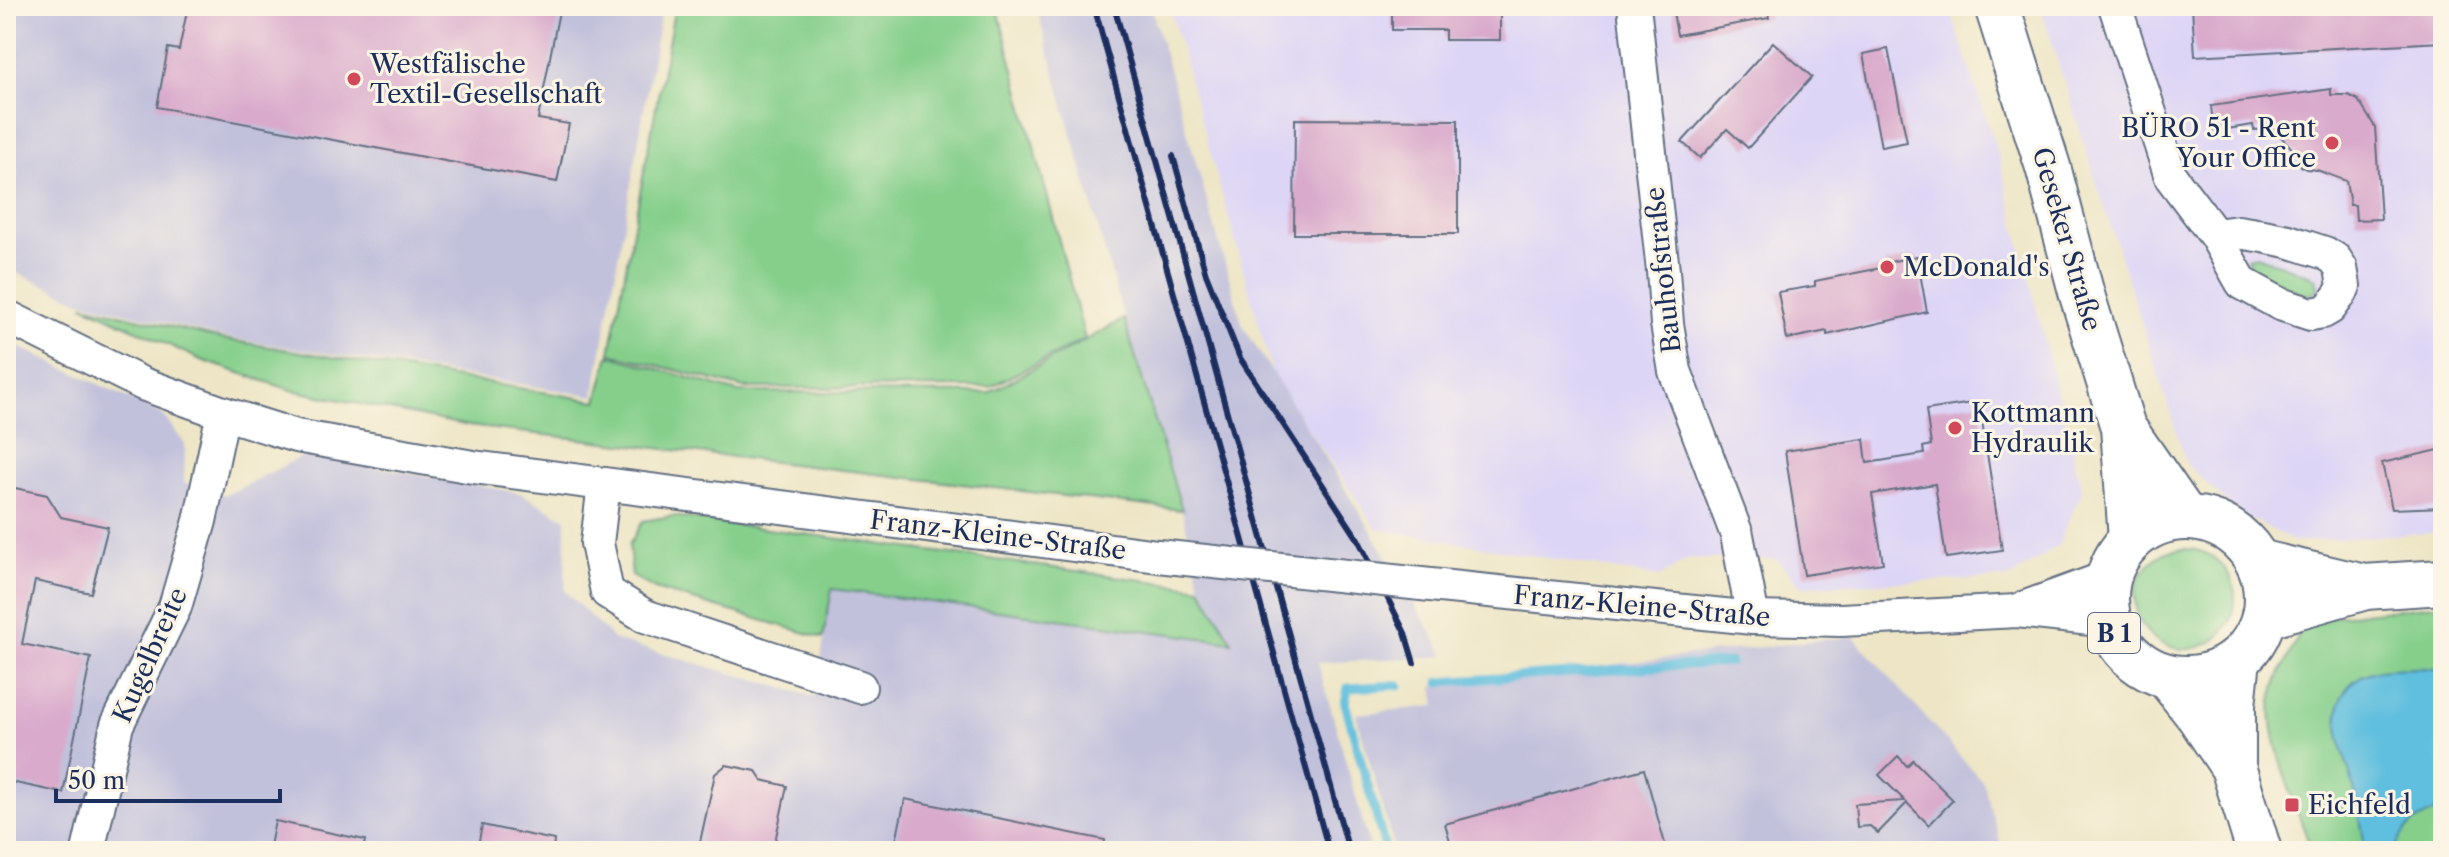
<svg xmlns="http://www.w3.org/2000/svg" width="2449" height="857" font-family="'Libre Caslon Text',serif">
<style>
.built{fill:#ddd5f6}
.industrial{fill:#c2c1dc}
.green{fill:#85cf8b;stroke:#507f74;stroke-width:2}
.water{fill:#60bfde;stroke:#3e779e;stroke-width:2}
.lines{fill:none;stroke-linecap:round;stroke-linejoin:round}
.stream{stroke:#60bfde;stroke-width:9}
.building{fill:#d9aacc}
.minor-casing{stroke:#646f82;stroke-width:36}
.secondary-casing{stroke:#646f82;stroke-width:48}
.primary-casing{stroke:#646f82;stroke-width:48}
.minor{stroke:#fff;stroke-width:32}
.secondary{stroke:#fff;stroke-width:44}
.primary{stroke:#fff;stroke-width:44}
.rail{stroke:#1b2f5e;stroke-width:6}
.minor-bridge-casing{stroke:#646f82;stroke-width:36;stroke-linecap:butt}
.minor-bridge{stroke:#fff;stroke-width:32}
.poi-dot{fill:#d1495b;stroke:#fcf5e5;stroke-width:3}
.labels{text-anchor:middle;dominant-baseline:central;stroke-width:6;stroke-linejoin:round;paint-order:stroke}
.shield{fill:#fcf5e5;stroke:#5e6a86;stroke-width:2}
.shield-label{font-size:24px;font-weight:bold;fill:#1b2f5e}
.poi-label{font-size:26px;fill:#1b2f5e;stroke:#fcf5e5;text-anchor:start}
.street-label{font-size:26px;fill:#1b2f5e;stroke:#fcf5e5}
</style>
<rect width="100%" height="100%" fill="#fcf5e5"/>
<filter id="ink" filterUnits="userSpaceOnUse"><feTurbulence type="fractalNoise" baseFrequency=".0125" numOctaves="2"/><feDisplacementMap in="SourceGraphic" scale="16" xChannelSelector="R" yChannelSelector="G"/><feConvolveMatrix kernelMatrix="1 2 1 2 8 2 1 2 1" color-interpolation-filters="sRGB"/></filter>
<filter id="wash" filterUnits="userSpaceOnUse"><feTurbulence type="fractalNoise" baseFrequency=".006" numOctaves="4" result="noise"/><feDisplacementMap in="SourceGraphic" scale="32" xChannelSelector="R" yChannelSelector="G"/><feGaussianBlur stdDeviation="1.8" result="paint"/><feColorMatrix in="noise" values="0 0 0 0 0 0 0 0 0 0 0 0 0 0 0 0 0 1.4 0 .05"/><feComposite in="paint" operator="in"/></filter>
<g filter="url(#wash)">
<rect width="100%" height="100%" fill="#ede5c5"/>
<!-- built -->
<g class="built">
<polygon points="1169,6 1949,6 1998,154 2082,491 2058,545 2010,578 1801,586 1776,559 1688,559 1659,577 1377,529 1274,379"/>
<polygon points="2040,6 2443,6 2443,532 2294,542 2234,509 2187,465"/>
</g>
<!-- industrial -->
<g class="industrial">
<polygon points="6,6 662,6 594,396 223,337 80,301 6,268"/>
<polygon points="1036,6 1151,6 1243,326 1371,530 1445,656 1318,663 1371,851 6,851 6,341 162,414 185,444 184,483 226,495 307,454 520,493 566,519 565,591 614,640 815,697 832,589 1231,642 1201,588 1182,510 1124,319"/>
<polygon points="1853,636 1983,782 2003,851 1395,851 1356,714 1436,706 1433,686"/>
</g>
<!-- green -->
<g class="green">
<polygon points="675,6 997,6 1085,339 990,387 744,388 610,353"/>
<path d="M2257,256L2316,278L2318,287C2314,293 2311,295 2303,295L2252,268L2247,258Z"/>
<polygon points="83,305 222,339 597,401 609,355 738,392 989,393 1124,319 1182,510 469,426 291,390 201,360"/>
<polygon points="673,516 1201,588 1232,642 832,589 823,638 655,589 632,576 629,545 643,521"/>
<circle cx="2185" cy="599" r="50"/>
<path d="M2443,604V851H2312C2299,815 2266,737 2272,701C2276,672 2297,649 2303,620Z"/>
</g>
<!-- water -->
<path class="water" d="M2424,668L2443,670V808C2417,820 2405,823 2394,851H2366C2362,833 2360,814 2356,796C2349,761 2318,706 2357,679C2375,666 2403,669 2424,668Z"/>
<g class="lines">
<!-- stream -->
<g class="stream">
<polyline points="1440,682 1730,662"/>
<polyline points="1386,851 1345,703 1348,688 1399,685"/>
</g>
</g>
<g id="blocks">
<!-- building -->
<g class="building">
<polygon points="188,6 560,6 538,119 569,124 557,182 157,107 168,48 179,50"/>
<polygon points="1392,6 1500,6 1500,40 1445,40 1445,30 1392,30"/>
<polygon points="1672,6 1767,6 1769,18 1677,35"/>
<polygon points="2192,6 2439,6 2441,42 2195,56"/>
<polygon points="1773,42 1812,77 1748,148 1727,129 1700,158 1682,142"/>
<polygon points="1888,49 1907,142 1881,147 1863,54"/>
<polygon points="2331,89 2331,95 2348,95 2358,100 2375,127 2381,219 2356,220 2355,205 2350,205 2346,181 2317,170 2306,169 2301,166 2298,155 2274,129 2254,130 2253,125 2214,131 2211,106"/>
<polygon points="1295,119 1458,120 1458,234 1294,234"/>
<polygon points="1917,256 1927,312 1827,335 1827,331 1787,339 1778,292 1815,286 1815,281 1886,267 1885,263"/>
<polygon points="1979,402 2002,550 1946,558 1935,484 1872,494 1883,563 1804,575 1785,451 1864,439 1867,463 1924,454 1923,447 1931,445 1926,410"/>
<polygon points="2443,449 2443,507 2392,509 2382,463"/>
<polygon points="6,486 47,495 61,517 108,527 91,593 35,581 22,644 91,658 63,793 6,781"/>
<polygon points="1898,756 1907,766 1913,760 1953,800 1929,825 1907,803 1878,833 1870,826 1857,827 1855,804 1905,801 1879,775"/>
<polygon points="726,765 756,771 762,780 787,786 773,851 698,851 715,774"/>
<polygon points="1644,769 1667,851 1453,851 1445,824"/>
<polygon points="905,799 1105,840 1104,851 894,851"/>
<polygon points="275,821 365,840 363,851 269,851"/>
<polygon points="482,825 554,840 553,851 477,851"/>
</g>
</g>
</g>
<g filter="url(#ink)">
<use href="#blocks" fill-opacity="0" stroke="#646f82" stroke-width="2"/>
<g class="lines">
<!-- minor casing -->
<g class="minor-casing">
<g id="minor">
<polyline points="1634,6 1663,271 1667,324 1675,371 1737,535 1753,618"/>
<polyline points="2115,6 2171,177 2215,235 2242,283 2280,304 2311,314 2323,312 2330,308 2341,293 2344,286 2341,268 2335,259 2325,253 2288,241 2263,236 2238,232 2215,235"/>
<polyline points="6,316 143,384 223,413 296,436 473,467 1158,556"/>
<polyline points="604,484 597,543 607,592 645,616 860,687"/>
<polyline points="1440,586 1753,618 1841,620 2017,611 2109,621"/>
<polyline points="2023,608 2108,577"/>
<polyline points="88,851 117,725 175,607 200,521 223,413"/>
</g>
</g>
<!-- secondary casing -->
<g class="secondary-casing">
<g id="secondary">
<polyline points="2258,562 2364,587 2443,582"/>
<polyline points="2264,616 2362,588"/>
</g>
</g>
<!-- primary casing -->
<g class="primary-casing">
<g id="primary">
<polyline points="1997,6 2048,167 2082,295 2123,427 2131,540"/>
<polyline points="2124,429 2185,517"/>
<circle cx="2186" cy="598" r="80"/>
<polyline points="2168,677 2199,716 2233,767 2259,851"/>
<polyline points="2233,767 2233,705 2238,659"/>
</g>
</g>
<!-- minor -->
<use href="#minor" class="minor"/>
<!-- secondary -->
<use href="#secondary" class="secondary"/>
<!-- primary -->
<use href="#primary" class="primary"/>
<!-- rail -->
<g class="rail">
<polyline points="1094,6 1329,851"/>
<polyline points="1114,6 1349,851"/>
<polyline points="1173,156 1206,274 1240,358 1358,539 1405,633 1414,663"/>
</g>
<!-- minor-bridge casing -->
<g class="minor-bridge-casing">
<polyline id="minor-bridge" points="1158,556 1440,586"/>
</g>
<!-- minor-bridge -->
<use href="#minor-bridge" class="minor-bridge"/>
</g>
</g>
<!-- markers -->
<g class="poi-dot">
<circle cx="354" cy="79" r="8"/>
<circle cx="2332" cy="143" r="8"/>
<circle cx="1887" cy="267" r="8"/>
<circle cx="1955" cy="428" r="8"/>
<rect x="2284" y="797" width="16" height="16" rx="4"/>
</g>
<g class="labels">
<!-- shield labels -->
<rect class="shield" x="2088" y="613" width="52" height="40" rx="6"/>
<g class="shield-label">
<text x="2114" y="633">B 1</text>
</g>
<!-- poi labels -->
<g class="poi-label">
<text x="370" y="64">Westfälische<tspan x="370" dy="30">Textil-Gesellschaft</tspan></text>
<text x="2316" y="128" text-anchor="end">BÜRO 51 - Rent<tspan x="2316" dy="30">Your Office</tspan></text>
<text x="1903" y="267">McDonald's</text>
<text x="1971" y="413">Kottmann<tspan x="1971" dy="30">Hydraulik</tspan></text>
<text x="2308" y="805">Eichfeld</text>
</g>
<!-- street labels -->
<g class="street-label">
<text transform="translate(2067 239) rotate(74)">Geseker Straße</text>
<text transform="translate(1663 270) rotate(-96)">Bauhofstraße</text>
<text transform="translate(998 535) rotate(7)">Franz-Kleine-Straße</text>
<text transform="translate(1642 606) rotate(5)">Franz-Kleine-Straße</text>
<text transform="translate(150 655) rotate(-66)">Kugelbreite</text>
</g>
</g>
<!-- margin -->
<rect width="2449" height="857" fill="none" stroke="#fcf5e5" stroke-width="32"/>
<!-- scale -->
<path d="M56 789v12h224v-12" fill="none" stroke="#1b2f5e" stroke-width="4"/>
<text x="68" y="789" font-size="24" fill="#1b2f5e" stroke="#fcf5e5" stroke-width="6" paint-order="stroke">50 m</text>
</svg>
